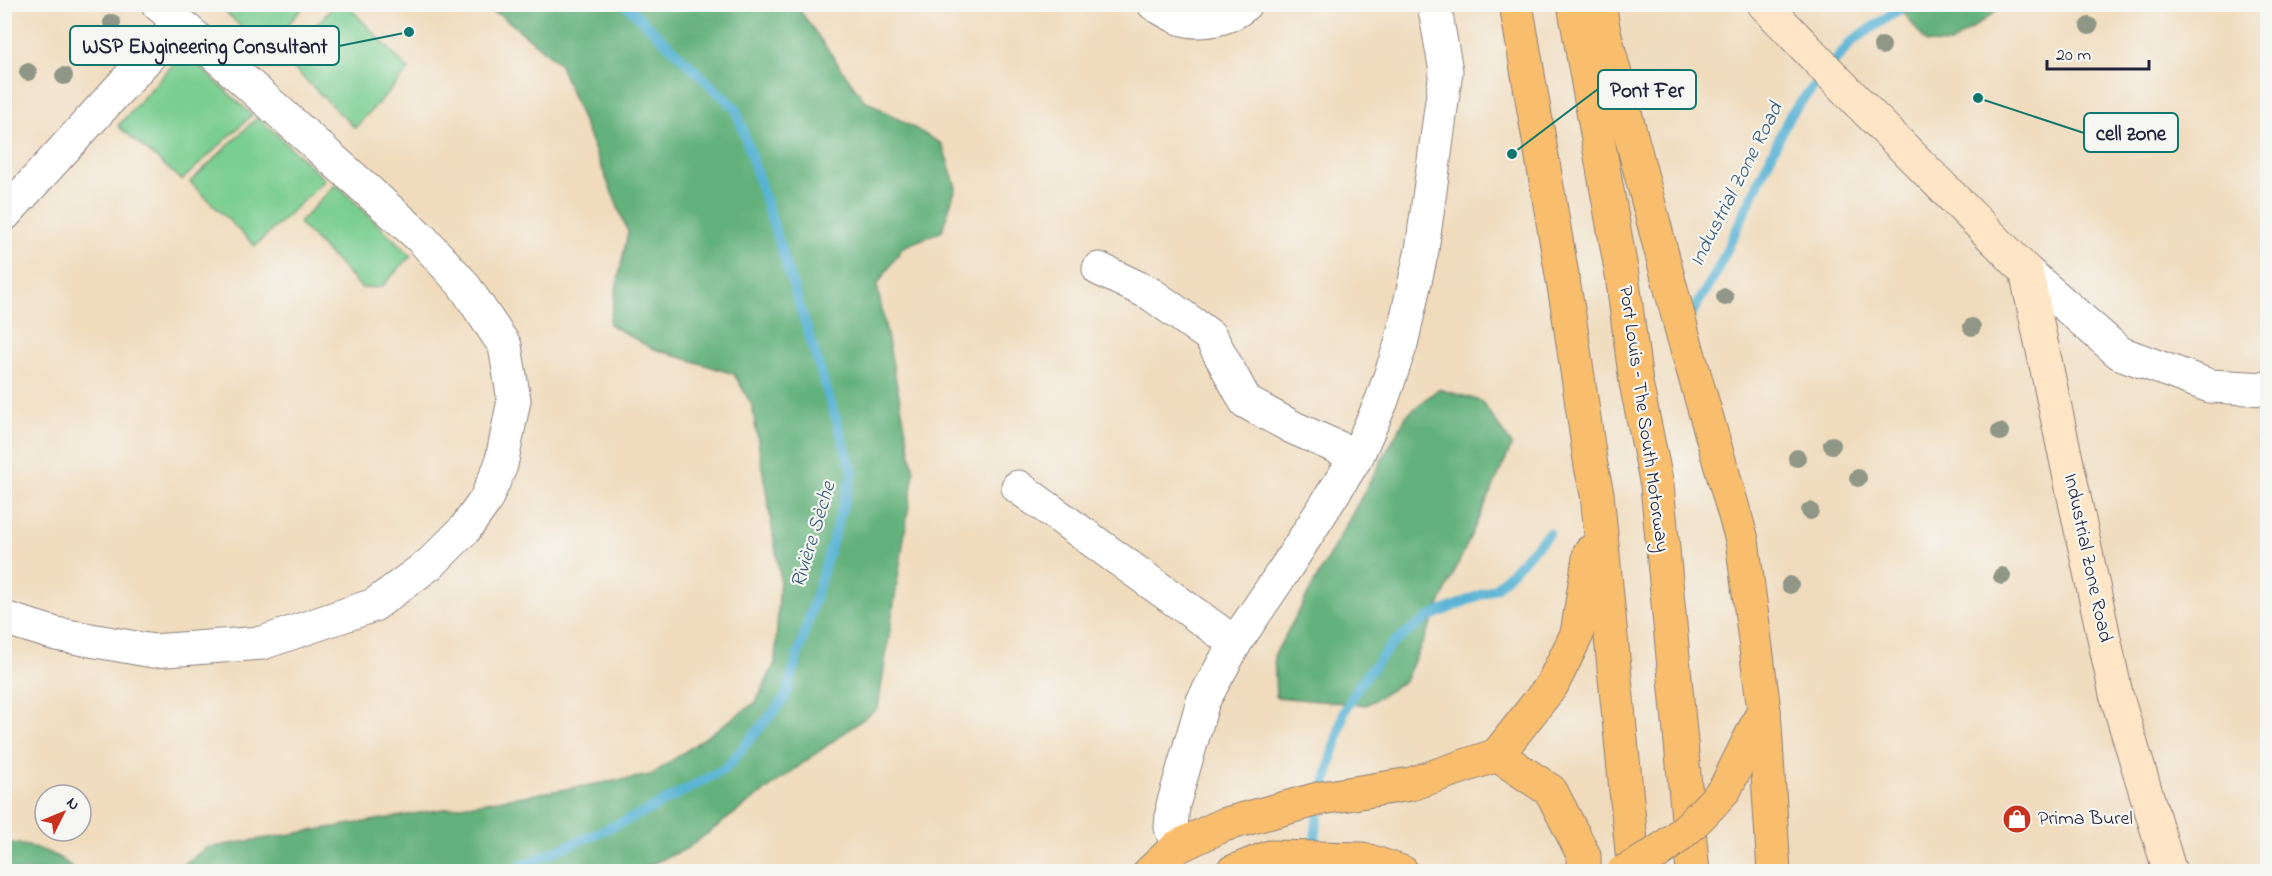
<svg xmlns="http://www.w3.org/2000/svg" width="2272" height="876" font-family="'Indie Flower',sans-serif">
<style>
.green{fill:#7ace91;stroke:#4e7866;stroke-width:1.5}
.forest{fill:#63b17b;stroke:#426a5b;stroke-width:1.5}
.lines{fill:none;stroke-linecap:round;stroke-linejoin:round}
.stream{stroke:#56b2d4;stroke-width:10}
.street-casing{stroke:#897f7c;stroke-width:35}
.secondary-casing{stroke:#897f7c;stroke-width:35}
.primary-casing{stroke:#897f7c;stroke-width:35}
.highway-casing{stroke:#897f7c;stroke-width:35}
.street{stroke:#fff;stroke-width:33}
.secondary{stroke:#fde5c5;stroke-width:33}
.primary{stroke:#f9be6d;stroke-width:33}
.highway{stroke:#f9be6d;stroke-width:33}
.primary-bridge-casing{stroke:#897f7c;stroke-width:35;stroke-linecap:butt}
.primary-bridge{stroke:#f9be6d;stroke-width:33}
.tree{fill:#909786}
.labels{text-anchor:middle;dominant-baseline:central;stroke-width:4.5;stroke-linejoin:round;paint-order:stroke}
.street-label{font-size:20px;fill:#22223b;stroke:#f6f6f2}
.poi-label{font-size:20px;fill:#22223b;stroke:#f6f6f2;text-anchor:start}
.water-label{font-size:21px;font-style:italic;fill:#375c78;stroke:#f6f6f2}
.leader{fill:none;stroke:#0f766e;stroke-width:2}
.callout-dot{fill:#0f766e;stroke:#f6f6f2;stroke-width:2}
.callout{fill:#f6f6f2;stroke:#0f766e;stroke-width:2}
.callout-label{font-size:21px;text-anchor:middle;font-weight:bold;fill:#22223b}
</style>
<rect width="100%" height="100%" fill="#f6f6f2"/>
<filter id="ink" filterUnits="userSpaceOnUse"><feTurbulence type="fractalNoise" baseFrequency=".0167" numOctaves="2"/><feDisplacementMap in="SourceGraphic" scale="12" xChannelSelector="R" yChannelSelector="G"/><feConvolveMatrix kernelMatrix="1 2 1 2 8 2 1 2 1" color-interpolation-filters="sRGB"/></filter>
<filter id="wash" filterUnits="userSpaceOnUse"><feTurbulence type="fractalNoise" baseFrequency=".008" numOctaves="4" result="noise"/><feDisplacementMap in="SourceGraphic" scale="24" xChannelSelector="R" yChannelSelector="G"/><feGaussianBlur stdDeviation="1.35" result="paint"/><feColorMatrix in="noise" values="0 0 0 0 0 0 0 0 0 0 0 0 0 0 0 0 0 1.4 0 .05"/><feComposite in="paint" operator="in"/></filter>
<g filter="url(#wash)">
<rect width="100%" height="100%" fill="#f0dcbd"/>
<!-- green -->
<g class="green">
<polygon points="218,5 297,5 302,9 265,49"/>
<polygon points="335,5 347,5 409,70 355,128 284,59"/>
<polygon points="184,52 252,115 182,180 118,126"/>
<polygon points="258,117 325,180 255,246 190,182"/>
<polygon points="336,184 411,256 381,287 362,288 299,223"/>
</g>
<!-- forest -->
<g class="forest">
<polygon points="472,5 796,5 863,99 942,144 956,187 942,231 903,247 877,285 914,472 878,708 686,849 635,871 175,871 206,848 651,775 756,702 775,663 780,576 752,405 734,374 651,348 609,324 628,232 559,63 502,16"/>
<polygon points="1898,5 2005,5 1950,44 1927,43"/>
<polygon points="1438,389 1481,401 1512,445 1405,681 1366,705 1276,697 1274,656 1406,416"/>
<path d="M5,842C28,845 60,852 75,871H5Z"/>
</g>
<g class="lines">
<!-- stream -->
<g class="stream">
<polyline points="1689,318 1715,275 1790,115 1852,41 1907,4"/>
<polyline points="1313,853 1319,807 1344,712 1361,682 1393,643 1429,617 1496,588 1549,533"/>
<polyline points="508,872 643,813 726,768 785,698 853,472 736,109 625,4"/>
</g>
</g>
</g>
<g filter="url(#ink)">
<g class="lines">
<!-- street casing -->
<g class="street-casing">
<g id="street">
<path d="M1154,4C1163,9 1172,15 1180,18C1199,25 1231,19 1245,4"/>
<polyline points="4,215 179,23"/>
<polyline points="1099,269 1151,294 1210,336 1246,402 1294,428 1357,456"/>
<polyline points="2026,271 2120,353 2210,386 2268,389"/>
<polyline points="1018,487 1235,643"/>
<polyline points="4,618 56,634 153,651 262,643 374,605 431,563 465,529 485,501 501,465 514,400 505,346 463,284 421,238 158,4"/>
<polyline points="1177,847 1171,827 1173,805 1203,701 1235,643 1287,566 1357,456 1382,400 1401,344 1422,250 1446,71 1434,4"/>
</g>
</g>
<!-- secondary casing -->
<g class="secondary-casing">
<polyline id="secondary" points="1764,4 1852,96 2026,271 2116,694 2170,872"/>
</g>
<!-- primary casing -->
<g class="primary-casing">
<g id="primary">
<polyline points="1599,4 1604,32 1683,335 1742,540 1764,710 1725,789"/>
<polyline points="1150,872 1177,847 1223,825 1322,798 1411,784 1497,755 1551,791 1584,856 1584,872"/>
<polyline points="1232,872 1270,857 1363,859 1402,872"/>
</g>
</g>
<!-- highway casing -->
<g class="highway-casing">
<g id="highway">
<polyline points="1516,4 1569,316 1591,466 1597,494 1634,872"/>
<polyline points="1574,4 1622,275 1636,383 1657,485 1693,872"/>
<polyline points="1594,4 1604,32"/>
<polyline points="1764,710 1774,872"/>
<polyline points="1497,755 1552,685 1577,634 1590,552"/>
</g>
</g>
<!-- street -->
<use href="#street" class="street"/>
<!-- secondary -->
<use href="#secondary" class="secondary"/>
<!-- primary -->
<use href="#primary" class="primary"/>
<!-- highway -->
<use href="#highway" class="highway"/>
<!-- primary-bridge casing -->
<g class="primary-bridge-casing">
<path id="primary-bridge" d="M1623,872C1664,854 1696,822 1725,789"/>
</g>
<!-- primary-bridge -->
<use href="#primary-bridge" class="primary-bridge"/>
</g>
<!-- trees -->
<g class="tree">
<circle cx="112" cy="23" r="9"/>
<circle cx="2089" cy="26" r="9"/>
<circle cx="1882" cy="46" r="9"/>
<circle cx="28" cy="72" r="9"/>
<circle cx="64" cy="76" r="9"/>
<circle cx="1725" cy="297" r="9"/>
<circle cx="1972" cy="327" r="9"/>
<circle cx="2000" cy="432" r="9"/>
<circle cx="1832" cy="445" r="9"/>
<circle cx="1797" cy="458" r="9"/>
<circle cx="1858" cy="478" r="9"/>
<circle cx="1810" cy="511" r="9"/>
<circle cx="2002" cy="576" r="9"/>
<circle cx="1790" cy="585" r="9"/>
</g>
</g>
<!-- icons -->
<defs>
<g id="shop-disc" transform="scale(1.5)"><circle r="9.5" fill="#c8321e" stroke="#f6f6f2"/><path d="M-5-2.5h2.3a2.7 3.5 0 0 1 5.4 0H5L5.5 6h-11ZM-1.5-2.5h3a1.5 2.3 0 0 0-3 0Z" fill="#fff"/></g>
</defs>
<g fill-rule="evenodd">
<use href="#shop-disc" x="2017" y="819"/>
</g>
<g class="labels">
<!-- street labels -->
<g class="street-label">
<text transform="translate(1643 419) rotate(82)">Port Louis – The South Motorway</text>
<text transform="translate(2087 558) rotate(78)">Industrial Zone Road</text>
</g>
<!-- poi labels -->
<g class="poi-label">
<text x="2038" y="819">Prima Burel</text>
</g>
<!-- water labels -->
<g class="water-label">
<text transform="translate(1737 185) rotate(-63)">Industrial Zone Road</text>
<text transform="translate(814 535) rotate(-73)">Rivière Sèche</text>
</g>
</g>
<!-- callouts -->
<path class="leader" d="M409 32L339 46M1512 154L1598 89M1978 98L2084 133"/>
<g class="callout-dot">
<circle cx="409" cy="32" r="6"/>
<circle cx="1512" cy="154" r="6"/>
<circle cx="1978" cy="98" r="6"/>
</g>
<g class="callout">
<rect x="70" y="26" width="269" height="39" rx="6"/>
<rect x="1598" y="70" width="98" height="39" rx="6"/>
<rect x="2084" y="113" width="94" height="39" rx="6"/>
</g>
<g class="callout-label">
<text x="205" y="53">WSP ENgineering Consultant</text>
<text x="1647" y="97">Pont Fer</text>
<text x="2131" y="140">cell zone</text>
</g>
<!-- margin -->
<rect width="2272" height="876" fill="none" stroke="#f6f6f2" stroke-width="24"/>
<!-- north arrow -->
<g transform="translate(63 813) rotate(47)"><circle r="28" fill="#f6f6f2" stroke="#a1a1a9" stroke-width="1.5"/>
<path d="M0-4.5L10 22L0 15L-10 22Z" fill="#c8321e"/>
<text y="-9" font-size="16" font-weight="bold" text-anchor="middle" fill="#22223b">N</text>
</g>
<!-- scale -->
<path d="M2047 60v9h102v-9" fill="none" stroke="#22223b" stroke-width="3"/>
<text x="2056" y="60" font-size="18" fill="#22223b" stroke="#f6f6f2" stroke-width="4.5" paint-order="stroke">20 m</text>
</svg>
